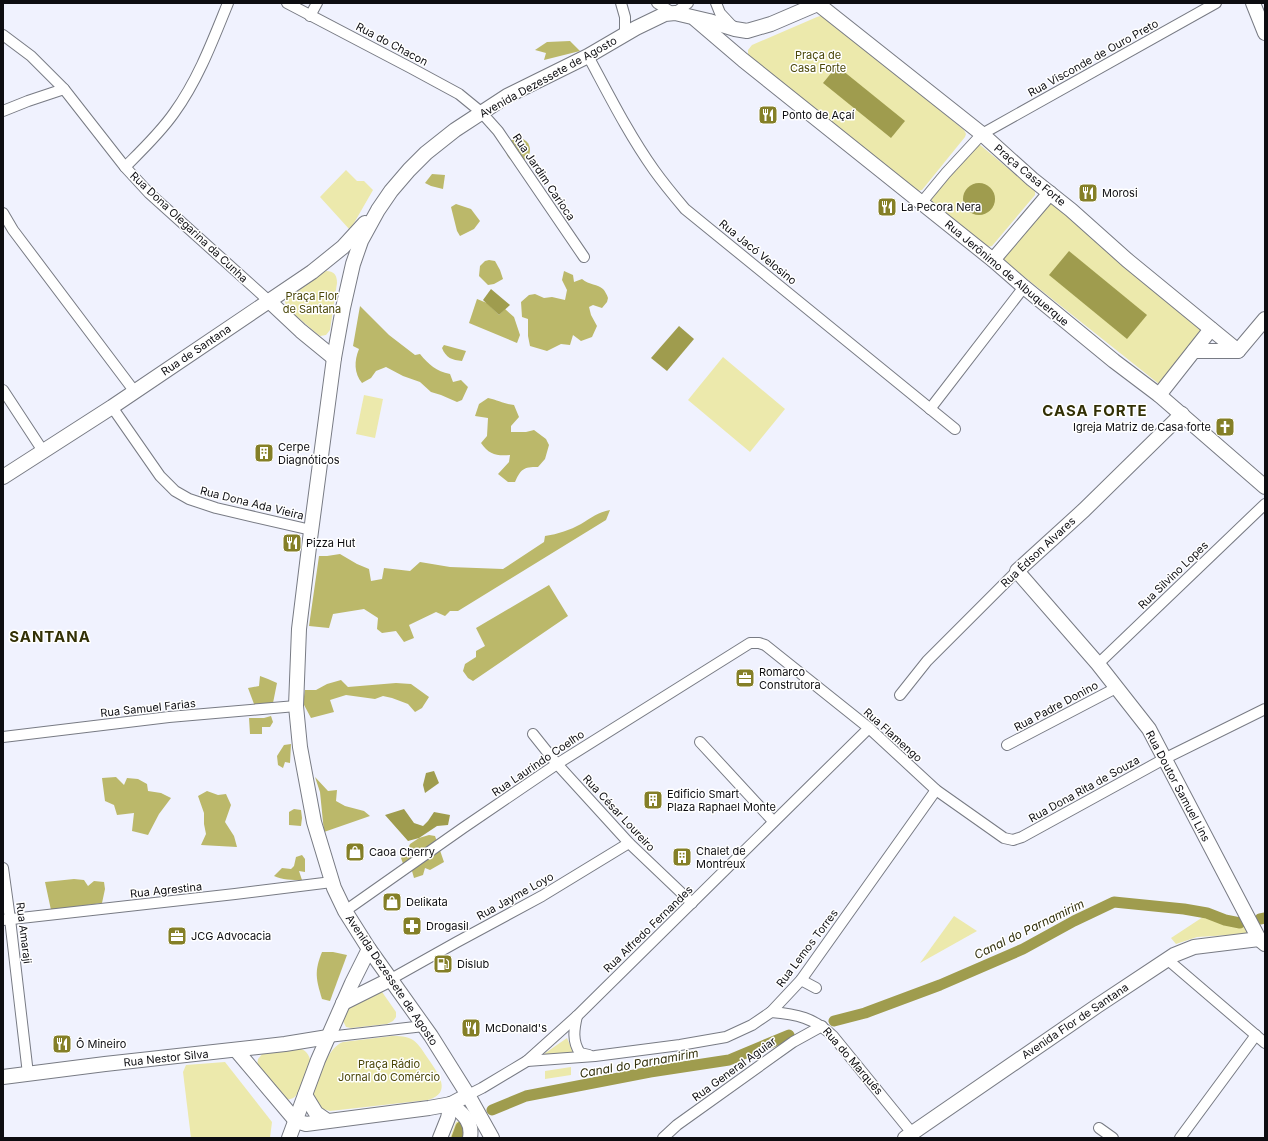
<svg xmlns="http://www.w3.org/2000/svg" width="1268" height="1141" font-family="Inter,sans-serif">
<style>
.green{fill:#ece9ac}
.forest{fill:#bbb86a}
.water{fill:#9f9c4e}
.lines{fill:none;stroke-linecap:round;stroke-linejoin:round}
.canal{stroke:#9f9c4e;stroke-width:11}
.street-casing{stroke:#787b84;stroke-width:12}
.secondary-casing{stroke:#787b84;stroke-width:16}
.street{stroke:#fff;stroke-width:10}
.secondary{stroke:#fff;stroke-width:14}
.labels{text-anchor:middle;dominant-baseline:central;stroke-width:3;stroke-linejoin:round;paint-order:stroke}
.street-label{font-size:11px;fill:#0d0d11;stroke:#fff}
.park-label{font-size:11px;fill:#4a4608;stroke:#fff}
.poi-label{font-size:11px;fill:#0d0d11;stroke:#fff;text-anchor:start}
.water-label{font-size:12px;font-style:italic;fill:#33310e;stroke:#fff}
.district-label{font-size:15px;font-weight:bold;letter-spacing:1px;fill:#323005;stroke:#fff}
</style>
<rect width="100%" height="100%" fill="#f0f2fe"/>
<!-- green -->
<g class="green">
<polygon points="824,15 829,18 964,130 966,134 965,137 922,190 917,191 748,56 748,50 752,45 817,17"/>
<polygon points="979,144 1035,191 1035,195 992,246 987,247 932,203 931,197 974,146"/>
<polygon points="346,170 357,181 364,181 373,190 350,230 320,197"/>
<polygon points="1051,202 1203,330 1159,384 1002,259"/>
<path d="M326,271C334,271 337,275 337,283L330,330L326,335L320,336L316,333L287,308L285,302L286,297L304,284Z"/>
<polygon points="723,357 785,409 750,452 688,400"/>
<polygon points="364,395 383,399 375,438 356,434"/>
<polygon points="1206,915 1236,923 1244,923 1249,933 1247,934 1197,937 1176,944 1171,938"/>
<polygon points="954,916 977,931 920,963"/>
<polygon points="380,989 396,1012 396,1017 393,1021 387,1024 351,1028 346,1027 343,1021 346,1005"/>
<path d="M392,1036C399,1036 407,1036 413,1040C420,1045 424,1053 429,1060C438,1073 453,1093 428,1100L330,1111L320,1108L313,1096L314,1091C320,1076 327,1048 343,1042Z"/>
<polygon points="567,1038 573,1052 541,1056"/>
<path d="M299,1048C305,1050 308,1053 310,1059C311,1065 301,1089 297,1094C295,1098 291,1099 286,1100L257,1066L258,1059L263,1053Z"/>
<polygon points="225,1062 272,1122 270,1138 191,1138 183,1072 186,1065"/>
<polygon points="571,1067 571,1075 545,1079 545,1071"/>
<polygon points="460,1121 467,1126 463,1138 450,1138 456,1122"/>
</g>
<!-- forest -->
<g class="forest">
<polygon points="570,41 580,51 544,60 546,53 535,50 547,42"/>
<circle cx="518" cy="150" r="12"/>
<polygon points="432,174 445,175 443,189 431,186 425,183"/>
<polygon points="456,204 471,209 480,221 474,229 460,236 457,231 451,207"/>
<polygon points="489,260 495,261 500,270 503,279 494,284 488,285 479,276 480,266 485,261"/>
<path d="M564,271L573,275L574,282L582,279C589,285 598,284 603,289C605,291 607,295 608,298L607,302L602,308L593,305L589,307L591,315L597,326L592,337L581,341L573,335L570,345L561,344L547,351L530,346L528,336V319L522,317L521,302L529,295L535,294L544,298L552,297L565,300L567,290L562,280Z"/>
<polygon points="477,299 487,303 499,315 505,309 514,317 520,335 517,343 469,323"/>
<path d="M360,306L389,335L415,355L420,354C429,365 436,371 450,374L453,382L461,380L468,387L462,400L457,402L441,395L431,392L420,382L403,376L386,367L376,371L371,378L362,383C354,373 354,361 359,349L353,346Z"/>
<path d="M444,345L466,351L462,361C452,360 446,358 442,348Z"/>
<path d="M488,398C498,400 504,404 514,405L519,417L511,426V432H526L534,430L546,439L549,445L545,459L538,467C523,467 521,469 515,482H508L498,474L509,462L510,455C497,456 489,455 481,443L487,436L488,418L475,416L479,404Z"/>
<path d="M610,510L606,520L458,611H450L445,616L436,612L409,625L414,638L404,642L396,631L382,633L377,629L378,618L364,609L333,614L329,628L309,626L319,556H327L340,554L357,564L369,569L371,581L382,579L384,568L410,571L420,562L450,567L503,569L544,542L545,536C558,534 570,530 581,524C591,518 598,512 610,510Z"/>
<polygon points="549,585 568,616 473,681 468,678 463,671 465,664 476,657 476,651 485,646 476,628"/>
<polygon points="260,676 268,679 277,683 273,703 254,704 248,688 259,686"/>
<polygon points="341,680 348,687 396,683 411,684 429,697 422,708 415,712 408,704 392,698 383,696 375,699 346,695 330,700 334,712 311,718 303,703 305,690 316,690 327,684"/>
<polygon points="271,716 273,722 270,727 262,727 262,734 250,734 249,718 264,718"/>
<polygon points="291,744 290,763 285,762 283,768 278,765 277,756 284,745"/>
<polygon points="116,777 124,785 127,778 138,779 147,784 148,791 161,793 171,798 159,814 148,835 132,831 134,813 117,815 114,805 105,801 102,778"/>
<polygon points="315,777 328,791 337,790 336,801 345,806 364,811 370,816 324,832 320,792"/>
<polygon points="207,791 218,795 226,794 231,805 225,822 234,836 237,847 201,845 206,834 204,824 204,813 198,796"/>
<polygon points="294,809 301,810 302,818 301,826 289,825 289,812"/>
<polygon points="429,835 435,836 444,862 430,870 425,868 423,875 414,878 412,871 406,872 401,858 407,851 410,844 419,838"/>
<path d="M302,855L305,859V872L299,871L302,880C292,880 282,880 274,876L282,868L291,869L294,866L296,857Z"/>
<polygon points="74,879 84,880 88,886 94,881 104,882 105,889 102,903 51,910 45,882"/>
<path d="M322,952H333L347,955L330,1001L322,999C316,979 314,972 322,952Z"/>
</g>
<!-- water -->
<g class="water">
<polygon points="837,66 905,121 891,138 823,83"/>
<circle cx="979" cy="199" r="16"/>
<polygon points="1069,251 1147,315 1127,339 1049,275"/>
<polygon points="491,289 510,305 499,315 483,300"/>
<polygon points="679,326 694,339 667,371 651,358"/>
<polygon points="434,771 439,783 425,793 423,785 426,773"/>
<polygon points="404,809 414,823 423,826 428,821 434,812 450,815 448,825 437,826 419,838 408,841 385,815"/>
</g>
<g class="lines">
<!-- canal -->
<g class="canal">
<polyline points="1260,919 1265,918"/>
<polyline points="834,1021 865,1013 940,985 1023,949 1074,921 1114,902 1184,909 1207,913 1225,920 1240,923"/>
<polyline points="492,1110 526,1096 650,1072 729,1060 789,1035"/>
<polyline points="457,1138 461,1127"/>
</g>
<!-- street casing -->
<g class="street-casing">
<g id="street">
<polyline points="287,3 411,68 459,94 481,112 498,131 584,257"/>
<polyline points="621,3 625,17 625,34"/>
<polyline points="657,3 673,13"/>
<polyline points="716,3 720,13 734,28"/>
<polyline points="675,13 688,3"/>
<polyline points="310,16 317,3"/>
<polyline points="3,35 31,56 64,89 125,167 149,193 269,301"/>
<path d="M588,56C609,95 629,135 654,170C664,184 674,196 685,209L955,429"/>
<polyline points="3,111 28,101 64,89"/>
<path d="M125,167C142,150 160,133 174,113C198,80 213,40 228,3"/>
<polyline points="922,202 946,173 982,134 1216,3"/>
<polyline points="3,213 13,230 135,392"/>
<polyline points="3,390 43,451"/>
<polyline points="112,407 160,476 175,491 189,499 216,508 311,530"/>
<polyline points="930,409 1024,287"/>
<polyline points="1098,664 1265,504"/>
<polyline points="900,695 927,661 1017,571"/>
<polyline points="533,734 557,764 629,843 692,903"/>
<polyline points="3,737 169,717 296,706"/>
<polyline points="700,742 773,821"/>
<polyline points="1007,745 1116,688"/>
<polyline points="3,868 10,919 28,1074"/>
<polyline points="345,911 463,828 557,764 750,643 759,643 765,645 869,728 936,790 1004,838 1013,840 1022,837 1164,759 1265,709"/>
<polyline points="3,920 235,894 332,882"/>
<polyline points="1168,960 1265,1043"/>
<polyline points="391,979 457,942 542,896 629,843"/>
<polyline points="801,980 816,988"/>
<path d="M771,1012C797,1014 814,1018 833,1036L912,1133"/>
<path d="M577,1016C574,1029 572,1041 580,1053L589,1055"/>
<polyline points="328,1037 424,1026"/>
<polyline points="527,1061 595,1056 680,1045 726,1037 752,1025 771,1012 801,980 936,790"/>
<polyline points="468,1095 482,1088 527,1061 577,1016 869,728"/>
<polyline points="1099,1128 1113,1138"/>
<polyline points="663,1138 677,1125 793,1042 822,1026"/>
<polyline points="1180,1138 1256,1035"/>
</g>
</g>
<!-- secondary casing -->
<g class="secondary-casing">
<g id="secondary">
<polyline points="1253,3 1265,33"/>
<polyline points="818,4 982,134 1032,179 1071,210 1127,260 1238,351"/>
<polyline points="695,19 743,60 993,260 1024,287 1114,361 1159,395 1265,487"/>
<polyline points="993,260 1050,193"/>
<polyline points="269,301 301,331 334,358"/>
<polyline points="1194,351 1238,351 1265,319"/>
<polyline points="1159,395 1211,329"/>
<polyline points="1182,414 1084,510 1017,571 1098,664 1149,729 1259,939 1265,944"/>
<polyline points="3,477 112,407 312,272 343,247 365,223"/>
<polyline points="343,1003 391,979"/>
<polyline points="236,1050 296,1121 306,1124 429,1108 451,1104 468,1095"/>
<polyline points="3,1077 105,1064 285,1044 328,1037"/>
<polyline points="305,1095 316,1113 326,1120"/>
<path d="M451,1104C463,1114 473,1121 470,1138"/>
<polyline points="289,1138 318,1060 352,983 369,949"/>
<polyline points="440,1138 448,1118 451,1104"/>
<polyline points="492,1138 468,1095 431,1036 369,949 345,911 334,888 314,822 300,747 296,706 299,629 310,539 334,358 343,308 353,264 361,241 378,210 391,191 409,170 426,153 455,130 507,96 588,56 636,28 665,14 675,13 709,21 735,29 747,31 771,24 820,3"/>
<polyline points="905,1138 1097,1006 1174,955 1194,947 1259,939"/>
</g>
</g>
<!-- street -->
<use href="#street" class="street"/>
<!-- secondary -->
<use href="#secondary" class="secondary"/>
</g>
<!-- icons -->
<defs>
<g id="restaurant-square" transform="scale(1)"><rect x="-9" y="-9" width="18" height="18" rx="4" fill="#847f27" stroke="#fff"/><path d="M-5-6h1v4h1v-4h1v4h1v-4h1v5L-1.5 .5V6h-2V.5L-5-1ZM5-6V6H3V1.5H1.5Q1.5-4 5-6Z" fill="#fff"/></g>
<g id="church-square" transform="scale(1)"><rect x="-9" y="-9" width="18" height="18" rx="4" fill="#847f27" stroke="#fff"/><path d="M-1.2-6h2.4v3.5h3.3v2.4h-3.3V6h-2.4V-.1h-3.3v-2.4h3.3Z" fill="#fff"/></g>
<g id="building-square" transform="scale(1)"><rect x="-9" y="-9" width="18" height="18" rx="4" fill="#847f27" stroke="#fff"/><path d="M-4-6H4V6H1V3H-1V6H-4ZM-2.5-4.3h1.7v1.8h-1.7ZM.8-4.3h1.7v1.8H.8ZM-2.5-1h1.7V.8h-1.7ZM.8-1h1.7V.8H.8Z" fill="#fff"/></g>
<g id="office-square" transform="scale(1)"><rect x="-9" y="-9" width="18" height="18" rx="4" fill="#847f27" stroke="#fff"/><path d="M-6-3h4V-5.5h4V-3h4V5H-6ZM-1-4.5V-3h2v-1.5ZM-6 0V1H6V0Z" fill="#fff"/></g>
<g id="shop-square" transform="scale(1)"><rect x="-9" y="-9" width="18" height="18" rx="4" fill="#847f27" stroke="#fff"/><path d="M-5-2.5h2.3a2.7 3.5 0 0 1 5.4 0H5L5.5 6h-11ZM-1.5-2.5h3a1.5 2.3 0 0 0-3 0Z" fill="#fff"/></g>
<g id="pharmacy-square" transform="scale(1)"><rect x="-9" y="-9" width="18" height="18" rx="4" fill="#847f27" stroke="#fff"/><path d="M-2-6h4v4h4v4h-4v4h-4v-4h-4v-4h4Z" fill="#fff"/></g>
<g id="fuel-square" transform="scale(1)"><rect x="-9" y="-9" width="18" height="18" rx="4" fill="#847f27" stroke="#fff"/><path d="M-5.5-6h7V0h2V4h1.3V-2.5L3-4.5l.8-.8L6-3V5H2.5V1h-1V6h-7ZM-4.2-4.7v3.2H.2V-4.7Z" fill="#fff"/></g>
</defs>
<g fill-rule="evenodd">
<use href="#restaurant-square" x="768" y="115"/>
<use href="#restaurant-square" x="1088" y="193"/>
<use href="#restaurant-square" x="887" y="207"/>
<use href="#church-square" x="1225" y="427"/>
<use href="#building-square" x="264" y="453"/>
<use href="#restaurant-square" x="292" y="543"/>
<use href="#office-square" x="745" y="678"/>
<use href="#building-square" x="653" y="800"/>
<use href="#shop-square" x="355" y="852"/>
<use href="#building-square" x="682" y="857"/>
<use href="#shop-square" x="392" y="902"/>
<use href="#pharmacy-square" x="412" y="926"/>
<use href="#office-square" x="177" y="936"/>
<use href="#fuel-square" x="443" y="964"/>
<use href="#restaurant-square" x="471" y="1028"/>
<use href="#restaurant-square" x="62" y="1044"/>
</g>
<g class="labels">
<!-- street labels -->
<g class="street-label">
<text transform="translate(392 44) rotate(28)">Rua do Chacon</text>
<text transform="translate(1093 58) rotate(-29)">Rua Visconde de Ouro Preto</text>
<text transform="translate(548 77) rotate(-29)">Avenida Dezessete de Agosto</text>
<text transform="translate(1030 175) rotate(40)">Praça Casa Forte</text>
<text transform="translate(544 177) rotate(56)">Rua Jardim Carioca</text>
<text transform="translate(189 227) rotate(43)">Rua Dona Olegarina da Cunha</text>
<text transform="translate(758 252) rotate(39)">Rua Jacó Velosino</text>
<text transform="translate(1007 273) rotate(40)">Rua Jerônimo de Albuquerque</text>
<text transform="translate(196 350) rotate(-34)">Rua de Santana</text>
<text transform="translate(252 503) rotate(14)">Rua Dona Ada Vieira</text>
<text transform="translate(1038 552) rotate(-43)">Rua Édson Alvares</text>
<text transform="translate(1173 575) rotate(-44)">Rua Silvino Lopes</text>
<text transform="translate(1056 706) rotate(-28)">Rua Padre Donino</text>
<text transform="translate(148 708) rotate(-6)">Rua Samuel Farias</text>
<text transform="translate(893 735) rotate(42)">Rua Flamengo</text>
<text transform="translate(538 763) rotate(-34)">Rua Laurindo Coelho</text>
<text transform="translate(1178 786) rotate(62)">Rua Doutor Samuel Lins</text>
<text transform="translate(1084 789) rotate(-29)">Rua Dona Rita de Souza</text>
<text transform="translate(619 813) rotate(47)">Rua César Loureiro</text>
<text transform="translate(166 890) rotate(-6)">Rua Agrestina</text>
<text transform="translate(515 896) rotate(-29)">Rua Jayme Loyo</text>
<text transform="translate(648 929) rotate(-44)">Rua Alfredo Fernandes</text>
<text transform="translate(24 933) rotate(83)">Rua Amaraji</text>
<text transform="translate(807 948) rotate(-53)">Rua Lemos Torres</text>
<text transform="translate(392 980) rotate(56)">Avenida Dezessete de Agosto</text>
<text transform="translate(1075 1021) rotate(-34)">Avenida Flor de Santana</text>
<text transform="translate(166 1058) rotate(-6)">Rua Nestor Silva</text>
<text transform="translate(853 1061) rotate(49)">Rua do Marquês</text>
<text transform="translate(734 1069) rotate(-36)">Rua General Aguiar</text>
</g>
<!-- park labels -->
<g class="park-label">
<text x="818" y="55">Praça de<tspan x="818" dy="13">Casa Forte</tspan></text>
<text x="312" y="296">Praça Flor<tspan x="312" dy="13">de Santana</tspan></text>
<text x="389" y="1064">Praça Rádio<tspan x="389" dy="13">Jornal do Comércio</tspan></text>
</g>
<!-- poi labels -->
<g class="poi-label">
<text x="782" y="115">Ponto de Açaí</text>
<text x="1102" y="193">Morosi</text>
<text x="901" y="207">La Pecora Nera</text>
<text x="1211" y="427" text-anchor="end">Igreja Matriz de Casa forte</text>
<text x="278" y="447">Cerpe<tspan x="278" dy="13">Diagnóticos</tspan></text>
<text x="306" y="543">Pizza Hut</text>
<text x="759" y="672">Romarco<tspan x="759" dy="13">Construtora</tspan></text>
<text x="667" y="794">Edificio Smart<tspan x="667" dy="13">Plaza Raphael Monte</tspan></text>
<text x="696" y="851">Chalet de<tspan x="696" dy="13">Montreux</tspan></text>
<text x="369" y="852">Caoa Cherry</text>
<text x="406" y="902">Delikata</text>
<text x="426" y="926">Drogasil</text>
<text x="191" y="936">JCG Advocacia</text>
<text x="457" y="964">Dislub</text>
<text x="485" y="1028">McDonald's</text>
<text x="76" y="1044">Ô Mineiro</text>
</g>
<!-- water labels -->
<g class="water-label">
<text transform="translate(1029 929) rotate(-26)">Canal do Parnamirim</text>
<text transform="translate(639 1063) rotate(-10)">Canal do Parnamirim</text>
</g>
<!-- district labels -->
<g class="district-label">
<text x="1095" y="410">CASA FORTE</text>
<text x="50" y="636">SANTANA</text>
</g>
</g>
<!-- border -->
<rect width="1268" height="1141" fill="none" stroke="#0d0d11" stroke-width="8"/>
</svg>
